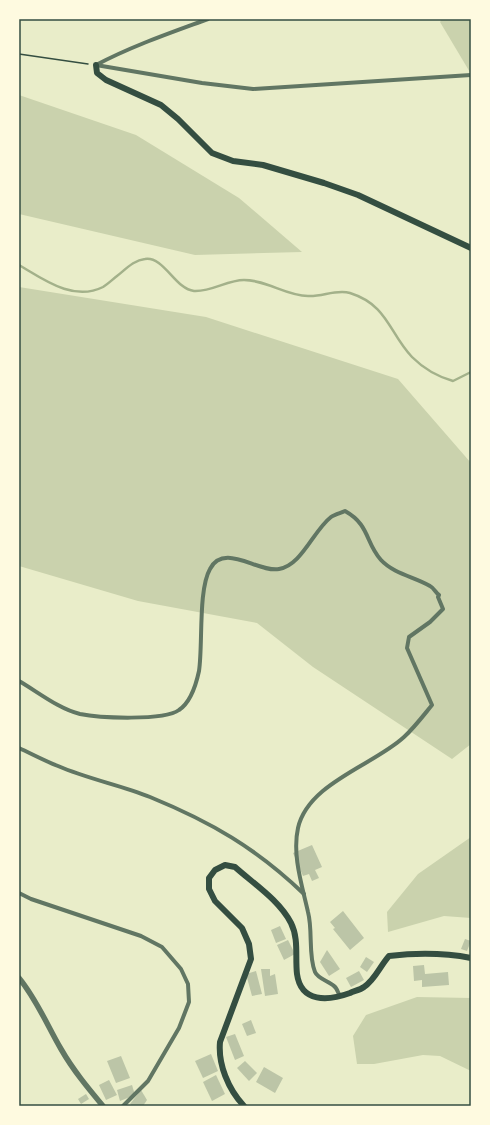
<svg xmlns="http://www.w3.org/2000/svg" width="490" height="1125" font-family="Barlow,sans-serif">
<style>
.green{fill:#cad2ad}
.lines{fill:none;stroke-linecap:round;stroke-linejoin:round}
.stream{stroke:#a3b18a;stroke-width:2.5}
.building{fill:#bcc5a7}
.path{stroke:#344e41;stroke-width:1.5}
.minor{stroke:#617663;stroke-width:4}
.tertiary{stroke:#617663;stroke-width:5.5}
.secondary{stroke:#344e41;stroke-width:6}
.neatline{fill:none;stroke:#344e41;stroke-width:1.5}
</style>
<rect width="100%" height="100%" fill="#e9edc9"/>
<!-- green -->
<g class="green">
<polygon points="442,19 471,19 471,74 440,22"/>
<polygon points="19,95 136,135 239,198 302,252 195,255 19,214"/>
<polygon points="19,287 206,317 398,379 471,463 471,744 452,759 313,667 257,623 138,601 19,566"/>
<polygon points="471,837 471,918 444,916 388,932 387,912 418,874"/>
<polygon points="417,997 471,998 471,1071 440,1056 423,1055 374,1064 357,1064 353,1036 366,1015"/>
</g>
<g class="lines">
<!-- stream -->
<path class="stream" d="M19,265C43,279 73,302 103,287C108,284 113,279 117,276C126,269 134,260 145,259C164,256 175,289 194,291C212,292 227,280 244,280C267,280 286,296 308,296C322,297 336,289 350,293C388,305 389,333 412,357C423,368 439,377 453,381L471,372"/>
</g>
<!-- building -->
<g class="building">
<polygon points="312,845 322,867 315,870 319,878 312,881 309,874 303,876 293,853"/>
<polygon points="343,911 364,938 350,950 333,929 335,928 330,922"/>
<polygon points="280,926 286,939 276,943 271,930"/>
<polygon points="465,939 471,941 467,951 461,949"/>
<polygon points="288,940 295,954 284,960 277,945"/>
<polygon points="327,950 340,969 329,976 320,962"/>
<polygon points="366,957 374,962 367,972 360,967"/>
<polygon points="424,965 425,974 448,972 449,985 422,987 422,980 414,981 413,966"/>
<polygon points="261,969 270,969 270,976 275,974 278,994 265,996"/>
<polygon points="256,971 262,994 252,996 246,974"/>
<polygon points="359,971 364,980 351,987 346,978"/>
<polygon points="251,1020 256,1033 247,1036 242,1024"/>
<polygon points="235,1034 244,1056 235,1060 226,1037"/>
<polygon points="211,1054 218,1071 203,1078 195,1061"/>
<polygon points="121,1056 130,1078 116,1083 107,1061"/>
<polygon points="245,1061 257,1073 249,1081 237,1068"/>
<polygon points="264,1067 283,1078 275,1093 256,1082"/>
<polygon points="216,1075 225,1094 212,1101 203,1082"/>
<polygon points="109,1080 117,1095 106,1100 99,1085"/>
<polygon points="132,1085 135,1095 120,1101 117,1090"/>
<polygon points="141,1090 147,1100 143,1106 133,1106 130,1104"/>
<polygon points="86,1094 89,1099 81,1104 78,1099"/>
</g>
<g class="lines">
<!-- path -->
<polyline class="path" points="19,54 88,64"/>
<!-- minor -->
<g class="minor">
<polyline points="96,65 202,83 253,89 471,75"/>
<path d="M96,65C132,46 170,33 208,19"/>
<path d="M19,681C38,692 59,709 80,714C99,718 164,721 179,710C191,702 196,685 199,671C203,645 198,590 210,569C224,542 258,573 279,569C302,565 313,531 331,517C335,514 341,513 345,511C370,525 365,542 381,560C394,574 415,577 430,586C434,588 436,593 439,595L438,597L443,609L430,622L409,637L407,648L432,705C423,716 414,728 404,737C374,765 308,783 298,828C292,855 302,885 308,912C313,931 308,955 315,972C318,979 329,981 334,986C337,988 338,993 340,996"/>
<path d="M19,748C32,754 45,761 58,766C88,779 120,785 150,797C211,822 256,848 304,894"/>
<polyline points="19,893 31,899 141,936 162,947 181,969 188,984 189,1002 179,1028 148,1081 123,1106"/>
</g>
<!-- tertiary -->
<path class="tertiary" d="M19,978C37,1000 47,1025 61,1049C73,1070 88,1088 103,1106"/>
<!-- secondary -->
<g class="secondary">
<polyline points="96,65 97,73 106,80 161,105 178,119 212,153 233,161 263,165 324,183 358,195 471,248"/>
<path d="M244,1106C228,1089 218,1064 220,1042L251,959L249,944L242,928L215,901L209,889V878L215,870L225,865L235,867C254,884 279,900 291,923C299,939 295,957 297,974C301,1003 328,1001 350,993C354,991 360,990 364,987C375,980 380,966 389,956C415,953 445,953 471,958"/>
</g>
</g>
<!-- border -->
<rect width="490" height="1125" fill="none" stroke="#fefae0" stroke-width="40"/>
<rect x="20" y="20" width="450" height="1085" class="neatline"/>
</svg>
